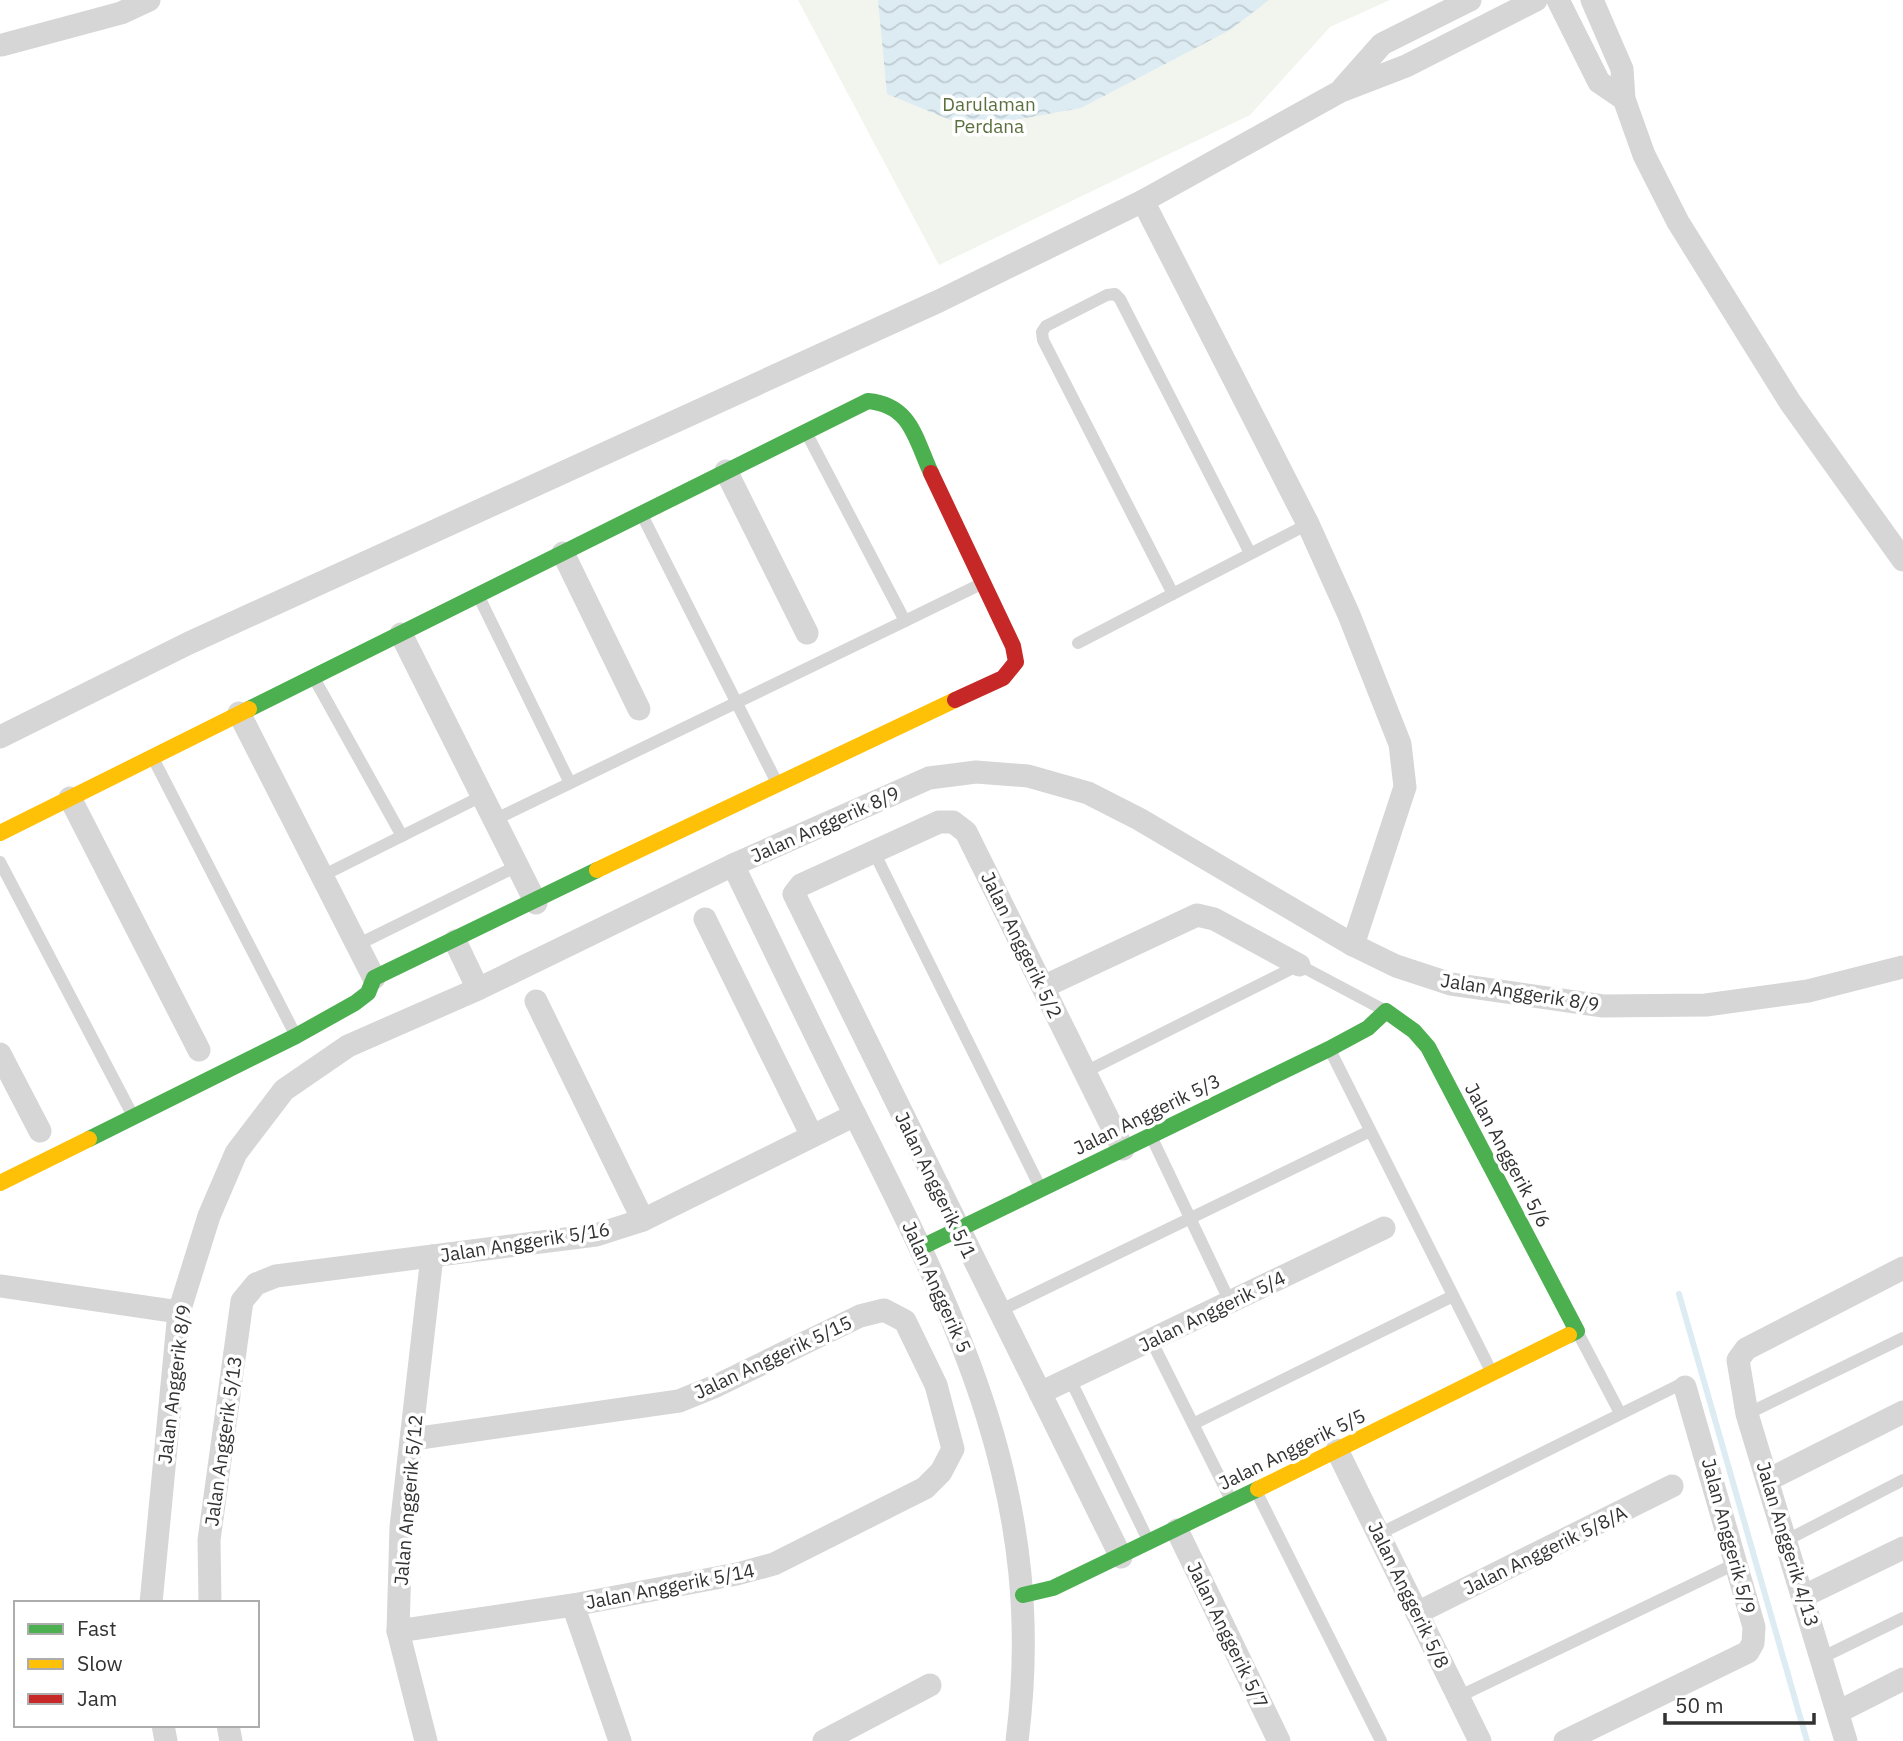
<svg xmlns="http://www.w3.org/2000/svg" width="1903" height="1741" font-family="'IBM Plex Sans',sans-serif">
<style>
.green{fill:#f2f5ed}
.water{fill:url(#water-waves)}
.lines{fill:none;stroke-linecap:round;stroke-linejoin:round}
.stream{stroke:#ddecf3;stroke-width:6}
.lane{stroke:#d6d6d6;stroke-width:12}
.street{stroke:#d6d6d6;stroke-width:23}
.fast{stroke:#4caf50;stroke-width:16}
.slow{stroke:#ffc107;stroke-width:16}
.jam{stroke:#c62828;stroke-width:16}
.labels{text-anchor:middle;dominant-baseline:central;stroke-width:7;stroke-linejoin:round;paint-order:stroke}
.park-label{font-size:19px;fill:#5a6f3e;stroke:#fff}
.street-label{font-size:19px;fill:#323232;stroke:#fff}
</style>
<defs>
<pattern id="water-waves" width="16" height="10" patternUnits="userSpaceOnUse" patternTransform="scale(1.75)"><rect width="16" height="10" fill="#ddecf3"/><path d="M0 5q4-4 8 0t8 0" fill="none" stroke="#becbd1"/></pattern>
</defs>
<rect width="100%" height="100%" fill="#fff"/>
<!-- green -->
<polygon class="green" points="798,0 1390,0 1330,27 1250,115 939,265"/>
<!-- water -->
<polygon class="water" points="878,0 1269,0 1230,30 1081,108 970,128 887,94"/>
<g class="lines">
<!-- stream -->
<polyline class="stream" points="1679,1294 1807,1741"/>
<!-- lane -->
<g class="lane">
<polyline points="642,515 777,783"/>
<polyline points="1173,594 1043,340 1042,332 1046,326 1107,295 1115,294 1120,299 1250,553"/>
<polyline points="478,595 570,783"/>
<polyline points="905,621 983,583"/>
<polyline points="1078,643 1308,524"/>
<polyline points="314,678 402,836"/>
<polyline points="154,760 296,1036"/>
<polyline points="494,820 905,621 807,434"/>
<polyline points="874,852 1040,1187"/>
<polyline points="0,862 133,1116"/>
<polyline points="322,876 482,796"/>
<polyline points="357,945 517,866"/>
<polyline points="1330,1050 1491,1371"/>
<polyline points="1085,1072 1299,965 1384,1010"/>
<polyline points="1151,1136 1230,1302"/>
<polyline points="999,1311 1370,1131"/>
<polyline points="1578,1333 1620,1413"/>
<polyline points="1151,1340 1232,1502"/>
<polyline points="1070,1379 1149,1542"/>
<polyline points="1747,1414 1903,1338"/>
<polyline points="1193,1424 1453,1296"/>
<polyline points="1256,1491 1381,1741"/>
<polyline points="1379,1534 1677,1386 1685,1387"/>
<polyline points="1787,1540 1903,1480"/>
<polyline points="1823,1657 1903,1618"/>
<polyline points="1458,1697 1737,1563"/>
</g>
<!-- street -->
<g class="street">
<polyline points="1558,0 1599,82 1624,99"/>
<polyline points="1592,0 1622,69 1624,99 1644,155 1678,222 1790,402 1903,560"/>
<polyline points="2,45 121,13 149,0"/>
<polyline points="1343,88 1382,44 1470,0"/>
<polyline points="1143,201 1308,524 1349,615 1400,744 1405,787 1353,945"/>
<polyline points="726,471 807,633"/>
<polyline points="563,553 639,709"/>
<polyline points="401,634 536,903"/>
<polyline points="239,713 374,978"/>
<polyline points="0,737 189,643 939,301 1143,201 1341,91 1406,66 1536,0"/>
<polyline points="70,798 199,1050"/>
<path d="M733,865C774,949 814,1033 856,1117C961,1326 1048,1500 1017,1741"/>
<polyline points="705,919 812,1136"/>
<polyline points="455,941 478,989"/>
<polyline points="1043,987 1197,915 1214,919 1299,965"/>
<polyline points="536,1001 643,1220"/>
<polyline points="0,1054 40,1131"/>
<polyline points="0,1286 179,1312"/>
<polyline points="1040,1393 1384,1228"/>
<polyline points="1337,1450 1480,1741"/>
<polyline points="1768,1480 1903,1412"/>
<polyline points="1177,1530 1279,1741"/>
<polyline points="1121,1557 794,894 801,885 939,822 953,822 966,832 1123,1149"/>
<polyline points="1804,1596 1903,1548"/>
<polyline points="151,1603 179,1312 209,1216 236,1153 284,1090 348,1046 478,989 733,865 929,778 976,772 1028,776 1088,793 1139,819 1353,945 1396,966 1451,984 1603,1006 1706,1005 1808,991 1903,967"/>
<polyline points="210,1603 209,1540 242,1301 256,1284 276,1276 596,1235 643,1220 855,1115"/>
<polyline points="573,1605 620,1741"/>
<polyline points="1417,1613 1672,1486"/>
<polyline points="398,1631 573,1605 737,1574 774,1564 925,1488 941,1472 953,1449 936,1385 905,1321 884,1310 860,1316 716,1386 679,1401 413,1439"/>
<polyline points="1838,1712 1903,1679"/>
<polyline points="163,1725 166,1741"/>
<polyline points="228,1725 231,1741"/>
<polyline points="426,1741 398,1631 401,1527 432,1256"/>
<polyline points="824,1741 930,1685"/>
<polyline points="1565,1741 1748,1652 1753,1643 1754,1627 1685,1387"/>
<polyline points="1846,1741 1747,1414 1738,1360 1746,1349 1903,1268"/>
</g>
<!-- fast -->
<g class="fast">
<path d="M249,709L868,401C911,405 915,438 931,473"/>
<polyline points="89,1139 296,1036 355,1003 368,993 374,978 597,870"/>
<polyline points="922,1247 1329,1049 1368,1028 1386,1011 1414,1031 1428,1047 1577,1331 1569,1335"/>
<polyline points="1023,1595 1053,1588 1258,1489"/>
</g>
<!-- slow -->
<g class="slow">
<polyline points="0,833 249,709"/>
<polyline points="597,870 955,700"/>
<polyline points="0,1183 89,1139"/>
<polyline points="1258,1489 1569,1335"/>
</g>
<!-- jam -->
<polyline class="jam" points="931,473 1013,646 1016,662 1003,678 955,700"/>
</g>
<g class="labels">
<!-- park labels -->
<g class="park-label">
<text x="989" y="104">Darulaman<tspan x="989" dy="22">Perdana</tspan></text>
</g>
<!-- street labels -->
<g class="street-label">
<text transform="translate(825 824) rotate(-24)">Jalan Anggerik 8/9</text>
<text transform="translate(1022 945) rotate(64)">Jalan Anggerik 5/2</text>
<text transform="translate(1520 992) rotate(9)">Jalan Anggerik 8/9</text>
<text transform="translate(1147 1114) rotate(-26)">Jalan Anggerik 5/3</text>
<text transform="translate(1508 1155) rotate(62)">Jalan Anggerik 5/6</text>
<text transform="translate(936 1185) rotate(64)">Jalan Anggerik 5/1</text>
<text transform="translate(525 1242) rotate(-9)">Jalan Anggerik 5/16</text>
<text transform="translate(937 1287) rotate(66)">Jalan Anggerik 5</text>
<text transform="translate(1212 1311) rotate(-26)">Jalan Anggerik 5/4</text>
<text transform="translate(773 1357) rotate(-25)">Jalan Anggerik 5/15</text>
<text transform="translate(174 1384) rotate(-83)">Jalan Anggerik 8/9</text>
<text transform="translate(223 1441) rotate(-82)">Jalan Anggerik 5/13</text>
<text transform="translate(1292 1449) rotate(-26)">Jalan Anggerik 5/5</text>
<text transform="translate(408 1500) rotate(-85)">Jalan Anggerik 5/12</text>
<text transform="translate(1729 1536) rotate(75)">Jalan Anggerik 5/9</text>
<text transform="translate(1788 1544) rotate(73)">Jalan Anggerik 4/13</text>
<text transform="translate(1545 1550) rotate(-26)">Jalan Anggerik 5/8/A</text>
<text transform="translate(670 1586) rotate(-11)">Jalan Anggerik 5/14</text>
<text transform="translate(1409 1595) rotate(64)">Jalan Anggerik 5/8</text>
<text transform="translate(1228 1635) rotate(64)">Jalan Anggerik 5/7</text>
</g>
</g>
<!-- legend -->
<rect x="14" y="1601" width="245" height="126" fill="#ffffff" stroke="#adadad" stroke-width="2"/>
<rect x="28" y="1624" width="35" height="10" fill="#4caf50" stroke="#adadad" stroke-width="2"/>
<text x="77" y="1636" font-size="21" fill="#323232">Fast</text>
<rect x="28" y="1659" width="35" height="10" fill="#ffc107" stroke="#adadad" stroke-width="2"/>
<text x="77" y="1671" font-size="21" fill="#323232">Slow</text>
<rect x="28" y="1694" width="35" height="10" fill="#c62828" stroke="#adadad" stroke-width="2"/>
<text x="77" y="1706" font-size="21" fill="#323232">Jam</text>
<!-- scale -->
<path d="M1665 1713v10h149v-10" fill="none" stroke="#323232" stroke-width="3.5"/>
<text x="1675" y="1713" font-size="21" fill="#323232" stroke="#ffffff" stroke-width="5" paint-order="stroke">50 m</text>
</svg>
